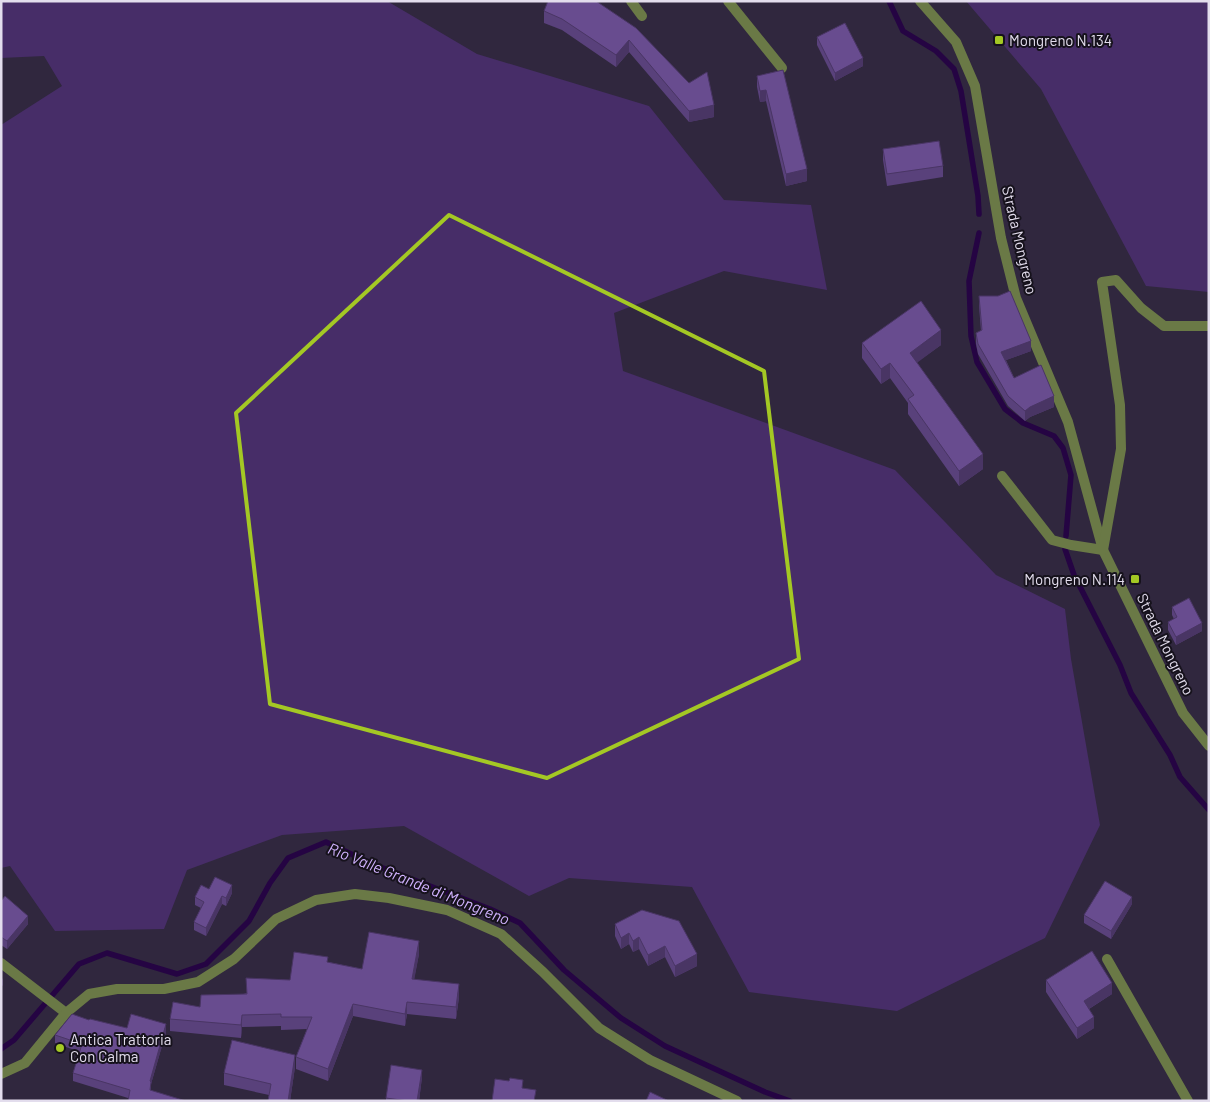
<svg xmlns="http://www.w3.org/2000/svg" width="1210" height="1102" font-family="Barlow,sans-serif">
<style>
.green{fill:#472d68}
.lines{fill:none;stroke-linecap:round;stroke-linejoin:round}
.stream{stroke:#250443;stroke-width:5.5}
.street{stroke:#6a7946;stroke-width:10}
.wall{fill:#59417b}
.shaded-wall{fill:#493564}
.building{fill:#684c8f;stroke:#493564}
.marked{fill:none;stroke:#a4c824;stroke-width:4;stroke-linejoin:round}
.poi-dot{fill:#a4c824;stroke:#16121c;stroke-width:2}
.labels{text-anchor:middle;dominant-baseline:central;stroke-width:4;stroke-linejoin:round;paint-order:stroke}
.poi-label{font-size:15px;fill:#e3dded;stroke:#16121c;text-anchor:start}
.street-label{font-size:15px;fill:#e3dded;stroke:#16121c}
.water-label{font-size:16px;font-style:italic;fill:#d0b2fe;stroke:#16121c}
</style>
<rect width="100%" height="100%" fill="#30273e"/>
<!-- green -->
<g class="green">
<polygon points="1,1 387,1 477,54 649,106 724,200 811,205 827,290 724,271 614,313 623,371 895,470 996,575 1065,609 1071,659 1100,825 1045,938 897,1011 749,992 692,887 569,878 529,896 404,826 282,835 187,870 164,929 55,931 10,866 1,868 1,125 62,86 44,56 1,58"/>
<polygon points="966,1 1209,1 1209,292 1146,286 1041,89"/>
</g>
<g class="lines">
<!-- stream -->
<g class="stream">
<polyline points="889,1 903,31 936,51 954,69 961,91 978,196 979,214"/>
<polyline points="979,233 969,281 971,336 977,362 1005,409 1023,423 1054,436 1063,448 1071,475 1066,536"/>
<polyline points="1065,549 1074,575 1120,665 1131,693 1170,755 1180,777 1209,810"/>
<polyline points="1,1049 14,1040 79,964 107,953 177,974 206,964 249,921 270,883 288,858 326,842 370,863 490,909 520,923 564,970 621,1018 665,1046 765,1092 790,1101"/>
</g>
<!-- street -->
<g class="street">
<polyline points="631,1 642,16"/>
<polyline points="728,1 782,68"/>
<polyline points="920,1 956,42 975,86 1001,238 1016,298 1068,422 1103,550 1183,713 1209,746"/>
<polyline points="1002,476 1052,540 1071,545 1103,550 1121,449 1120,405 1102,282 1116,280 1141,308 1164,326 1209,326"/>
<polyline points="1107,959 1188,1101"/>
<polyline points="1,963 66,1013"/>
<polyline points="1,1074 25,1063 66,1013 89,994 117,989 164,989 198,982 234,959 276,919 316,900 355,894 389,898 447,910 501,934 543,972 599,1028 650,1060 737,1101"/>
</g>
</g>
<!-- wall -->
<g class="wall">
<polygon points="596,1 689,83 714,117 689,122 629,52 616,67 562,30 544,23 544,11"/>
<polygon points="817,37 863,66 835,81 817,45"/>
<polygon points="783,70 807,181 786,186 766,101 760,102 757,87 757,76"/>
<polygon points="883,149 943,166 943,177 887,186 883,160"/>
<polygon points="979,296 1031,351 1006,360 1014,378 1054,407 1030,417 1025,421 1008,406 978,354 976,344 976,333 981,331 979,306"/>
<polygon points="862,343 941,345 917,362 983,469 959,486 908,414 908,403 890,378 881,384 862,358"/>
<polygon points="1172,607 1202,631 1176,645 1168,630 1168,622 1174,619 1172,615"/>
<polygon points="209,889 232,893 226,906 222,904 206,936 194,930 194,922 201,908 195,905 195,897"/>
<polygon points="1,901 28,924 7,949 1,945"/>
<polygon points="1132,904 1111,939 1084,923 1084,915"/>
<polygon points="642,910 697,966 675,977 665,957 648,966 639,949 633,952 629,944 621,949 615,936 615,924"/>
<polygon points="419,954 414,979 459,997 456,1019 407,1014 405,1026 353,1016 328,1081 296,1069 296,1057 307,1029 281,1030 281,1026 242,1027 241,1038 170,1031 170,1019 200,1007 290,980 328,962 362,969"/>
<polygon points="1046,980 1112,994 1089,1009 1094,1028 1077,1039 1046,992"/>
<polygon points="89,1020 127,1028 166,1032 151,1084 151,1090 128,1098 73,1081 73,1073 80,1052 55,1043 55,1035"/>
<polygon points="295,1067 290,1101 268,1101 269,1095 224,1085 224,1073"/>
<polygon points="422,1077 419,1101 386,1101 386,1098"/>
</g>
<!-- shaded-wall -->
<g class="shaded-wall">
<polygon points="629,40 629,52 616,67 616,55"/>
<polygon points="863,58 863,66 835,81 835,73"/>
<polygon points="766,90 766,101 760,102 760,91"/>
<polygon points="714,105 714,117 689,122 689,111"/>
<polygon points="807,169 807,181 786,186 786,174"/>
<polygon points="941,330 941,345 910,368 910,353"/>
<polygon points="1031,341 1031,351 1001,362 1001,352"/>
<polygon points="890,363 890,378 881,384 881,369"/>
<polygon points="1054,396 1054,407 1030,417 1025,421 1025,411 1030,407"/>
<polygon points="983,454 983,469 959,486 959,471"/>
<polygon points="1202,623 1202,631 1176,645 1176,637"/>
<polygon points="232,885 232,893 226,906 226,898"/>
<polygon points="222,896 222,904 206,936 206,928"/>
<polygon points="1132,897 1132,904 1111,939 1111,931"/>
<polygon points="28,916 28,924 7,949 7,941"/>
<polygon points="629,933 629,944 621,949 621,938"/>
<polygon points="639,937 639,949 633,952 633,941"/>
<polygon points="419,941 419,954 412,992 412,979"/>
<polygon points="665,946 665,957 648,966 648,955"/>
<polygon points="697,954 697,966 675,977 675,966"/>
<polygon points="3,978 3,985 1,988 1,981"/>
<polygon points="1112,983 1112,994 1084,1012 1084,1001"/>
<polygon points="459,984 459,997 456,1019 456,1007"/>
<polygon points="407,1002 407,1014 405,1026 405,1014"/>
<polygon points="353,1004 353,1016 328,1081 328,1069"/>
<polygon points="242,1015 242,1027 241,1038 241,1025"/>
<polygon points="1094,1017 1094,1028 1077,1039 1077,1028"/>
<polygon points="166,1024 166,1032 151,1084 151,1090 150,1098 150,1081"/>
<polygon points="295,1055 295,1067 290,1101 288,1101"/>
<polygon points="422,1070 422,1077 419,1101 417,1101"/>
</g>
<!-- building -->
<g class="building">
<polygon points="548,1 596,1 636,28 689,83 707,72 714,105 689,111 629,40 616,55 562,19 544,11"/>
<polygon points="845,23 863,58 835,73 817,37"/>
<polygon points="783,70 807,169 786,174 766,90 760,91 757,76"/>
<polygon points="939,141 943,166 887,174 883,149"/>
<polygon points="1010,291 1031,341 1001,352 1014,378 1041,365 1054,396 1030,407 1025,411 1008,396 978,344 976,333 982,330 979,296 998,296"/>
<polygon points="921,301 941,330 910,353 983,454 959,471 908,399 914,395 890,363 881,369 862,343"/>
<polygon points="1189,598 1202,623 1176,637 1168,622 1177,617 1172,607"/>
<polygon points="215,877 232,885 226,898 222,896 206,928 194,922 204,902 195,897 201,885 209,889"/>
<polygon points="1105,881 1132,897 1111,931 1084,915"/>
<polygon points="5,896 28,916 7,941 1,937 1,901"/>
<polygon points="642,910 679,921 697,954 675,966 665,946 648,955 639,937 633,941 629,933 621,938 615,924"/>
<polygon points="369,932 419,941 412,979 459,984 456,1007 407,1002 405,1014 353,1004 328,1069 296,1057 312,1017 281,1017 281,1014 242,1015 241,1025 170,1019 173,1002 200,1007 201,995 247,994 246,978 290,980 294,952 328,957 327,962 362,969"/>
<polygon points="1092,951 1112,983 1084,1001 1094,1017 1077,1028 1046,980"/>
<polygon points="72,1014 89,1020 90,1019 127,1028 131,1014 166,1024 150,1081 151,1082 150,1090 186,1101 128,1101 130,1090 73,1073 82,1044 55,1035"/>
<polygon points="232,1040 295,1055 288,1101 268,1101 271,1084 224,1073"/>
<polygon points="391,1065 422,1070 417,1101 408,1101 386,1098"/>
<polygon points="510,1078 523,1080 522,1088 536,1090 534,1101 492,1101 495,1079 509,1081"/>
<polygon points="650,1092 669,1101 646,1101"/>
</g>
<!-- marked area -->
<path class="marked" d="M449,215L764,371L799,659L547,778L270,704L236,413Z"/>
<!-- markers -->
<g class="poi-dot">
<rect x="994" y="35" width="10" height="10" rx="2.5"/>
<rect x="1130" y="574" width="10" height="10" rx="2.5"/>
<circle cx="60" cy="1048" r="5"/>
</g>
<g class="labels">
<!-- poi labels -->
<g class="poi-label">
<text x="1009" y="40">Mongreno N.134</text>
<text x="1125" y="579" text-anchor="end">Mongreno N.114</text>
<text x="70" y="1039">Antica Trattoria<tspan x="70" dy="17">Con Calma</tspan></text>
</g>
<!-- street labels -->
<g class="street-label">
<text transform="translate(1020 240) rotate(77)">Strada Mongreno</text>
<text transform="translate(1166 644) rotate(64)">Strada Mongreno</text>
</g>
<!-- water labels -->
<g class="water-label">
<text transform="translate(419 883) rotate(22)">Rio Valle Grande di Mongreno</text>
</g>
</g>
<!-- border -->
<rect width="1210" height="1102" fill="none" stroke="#e3dded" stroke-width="5"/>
</svg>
